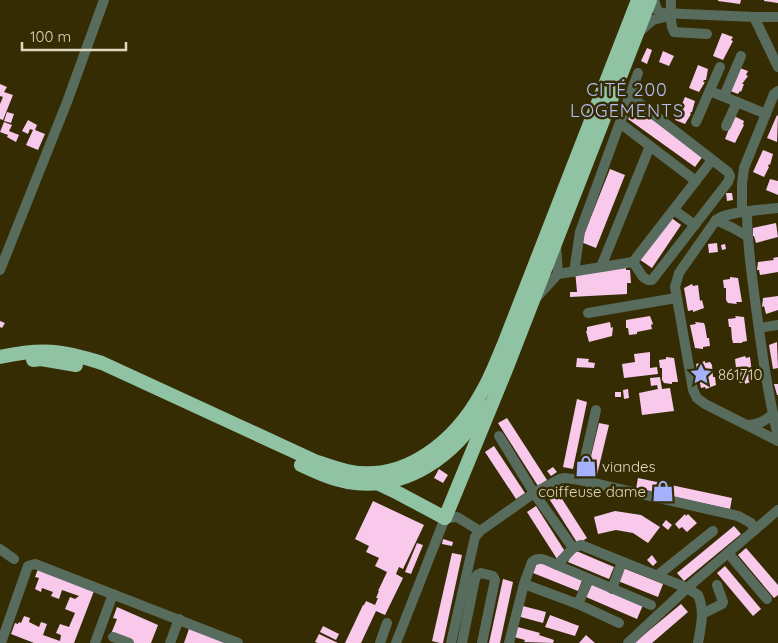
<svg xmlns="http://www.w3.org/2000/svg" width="778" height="643" font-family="Quicksand,sans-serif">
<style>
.building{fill:#f9c9ec}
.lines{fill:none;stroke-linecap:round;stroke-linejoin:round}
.minor{stroke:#586c5e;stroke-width:10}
.highway{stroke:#90c3a3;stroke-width:14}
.labels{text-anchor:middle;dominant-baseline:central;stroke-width:5;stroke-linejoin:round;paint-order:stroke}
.poi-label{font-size:15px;fill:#dfd9bf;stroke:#352c04;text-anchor:start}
.quarter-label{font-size:18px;letter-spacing:1px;fill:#b5c0f8;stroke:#352c04}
</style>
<rect width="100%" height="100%" fill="#352c04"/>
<!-- building -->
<g class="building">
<polygon points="718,0 741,0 740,4 718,1"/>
<polygon points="764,0 778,0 778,3 764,1"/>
<polygon points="722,33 733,37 731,40 733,41 723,60 713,56"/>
<polygon points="647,48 652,50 647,64 641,61"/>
<polygon points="663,51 674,56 669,66 659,62"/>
<polygon points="698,65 708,69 706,80 704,80 703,82 705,82 699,92 689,88"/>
<polygon points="737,67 748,71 746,75 748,76 742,84 744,84 741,92 740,91 738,94 728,90"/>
<polygon points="0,84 7,87 4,92 13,95 3,120 0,119 0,104 3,97 0,96"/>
<polygon points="685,97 695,101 692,112 691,112 690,114 691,114 685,124 675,120"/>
<polygon points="636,108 703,156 695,167 628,119"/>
<polygon points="7,112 14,114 11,123 4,121"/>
<polygon points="777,115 778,116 777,142 767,138"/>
<polygon points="734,116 744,121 743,124 744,125 735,143 725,139"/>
<polygon points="28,120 37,125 35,130 45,134 38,150 26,145 33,130 30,129 28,134 22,131"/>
<polygon points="4,122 12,125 9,131 19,135 16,142 7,137 8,135 0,132"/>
<polygon points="763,150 773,154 770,165 769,164 768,166 769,167 764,177 753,172"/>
<polygon points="610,169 625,175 596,248 581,242"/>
<polygon points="770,179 778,181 778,195 766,190"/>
<polygon points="726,193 732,193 733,200 727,201"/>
<polygon points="666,214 681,225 652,268 636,257"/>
<polygon points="776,223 778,237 756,243 754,236 753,236 753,228"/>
<polygon points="717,243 718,252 709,253 708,244"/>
<polygon points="725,244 726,249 722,250 721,245"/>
<polygon points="778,257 778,272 760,275 759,270 757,270 758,262 774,260 773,258"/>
<polygon points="626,267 626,270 630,270 631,283 627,283 627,294 570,297 570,292 577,292 575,270"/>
<polygon points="730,277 738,278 742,302 736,302 737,304 728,303 726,300 726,288 724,288 723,280 730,279"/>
<polygon points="692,284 693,286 698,285 700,301 702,300 704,308 693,312 693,310 688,311 684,288"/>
<polygon points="778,296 778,310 766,314 764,306 762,307 763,298"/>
<polygon points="650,316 653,324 651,325 652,329 637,332 637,334 629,335 628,328 626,328 626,320"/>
<polygon points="735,316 744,317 747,341 742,342 742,343 733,343 732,339 731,327 729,327 728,319 736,318"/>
<polygon points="0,321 5,323 2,328 0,327"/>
<polygon points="610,322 611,328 613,327 612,336 589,342 586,331 587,331 587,327"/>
<polygon points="695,322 704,323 705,326 707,338 709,338 710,346 703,347 703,349 695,348 690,325 696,324"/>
<polygon points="777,342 778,368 773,369 769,345"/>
<polygon points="650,352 650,368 657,367 658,374 624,378 622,364 635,362 634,354"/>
<polygon points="745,356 746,358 750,357 753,381 745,384 745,382 740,383 738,380 738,367 736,368 735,359"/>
<polygon points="666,357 674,358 678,382 672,382 672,384 664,383 662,380 662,368 660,368 659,360 666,359"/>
<polygon points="577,358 589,359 588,362 595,363 594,368 576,367"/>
<polygon points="705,361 705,363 710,362 712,365 713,377 715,377 716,385 706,389 705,387 701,388 696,364"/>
<polygon points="660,377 662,389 670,388 674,411 642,415 639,393 658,389 657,385 651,386 650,378"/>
<polygon points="774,384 778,384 778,395 777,395"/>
<polygon points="628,389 629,398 624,399 623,390"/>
<rect x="615" y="392" width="6" height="5"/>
<polygon points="577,399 587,402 573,469 563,467"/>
<polygon points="507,418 547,480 538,486 498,423"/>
<polygon points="599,423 609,425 596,479 586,477"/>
<polygon points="494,446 525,493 516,499 485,452"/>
<polygon points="553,467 557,472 551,476 547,471"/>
<polygon points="439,469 448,475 443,483 434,478"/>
<polygon points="638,478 732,498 730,509 636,489"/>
<polygon points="557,491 587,538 578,544 548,497"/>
<polygon points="373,501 424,525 403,569 399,567 396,574 403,578 385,615 376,611 361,643 345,643 363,605 364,605 366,601 375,605 378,598 376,598 379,591 378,591 387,572 375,566 379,558 366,552 369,546 355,539"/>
<polygon points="536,506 566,553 557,559 527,512"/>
<polygon points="615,511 641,515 660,527 648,543 633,533 616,530 598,534 594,517"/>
<polygon points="685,514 686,516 688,514 697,523 687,532 682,527 679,529 675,524"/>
<polygon points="666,520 672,525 668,530 662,525"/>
<polygon points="734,526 741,534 684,581 677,573"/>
<polygon points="443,539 453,542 452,546 442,544"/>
<polygon points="417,543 423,545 411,574 405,572"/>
<polygon points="746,548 778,585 778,595 774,598 738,555"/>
<polygon points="574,550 614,567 609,579 568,562"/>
<polygon points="452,553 462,555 443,643 440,643 432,641"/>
<polygon points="652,555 657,562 653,566 647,560"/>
<polygon points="538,560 583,578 578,591 533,573"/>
<polygon points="725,566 761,609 753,616 717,573"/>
<polygon points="623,568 663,584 658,597 618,581"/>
<polygon points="38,569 94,591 74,643 34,643 11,634 15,623 18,624 19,622 21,623 24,616 30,618 29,622 39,627 41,622 47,624 43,635 60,641 61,635 56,633 60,624 69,627 75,613 65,609 70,597 75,599 79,596 62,590 59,599 51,596 53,592 42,588 41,592 35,589 39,578 35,577"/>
<polygon points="503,579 513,582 500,643 489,643"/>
<polygon points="592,584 643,605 637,619 586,597"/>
<polygon points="681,604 688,612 652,643 634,643"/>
<polygon points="519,605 546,612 543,623 517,616"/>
<polygon points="117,607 158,625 151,643 132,643 111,634 117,619 113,618"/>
<polygon points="550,615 579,626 575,636 545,627"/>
<polygon points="190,626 232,643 184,643"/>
<polygon points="323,626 339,634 336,640 320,632"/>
<polygon points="514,626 540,633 539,635 554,640 553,643 524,642 525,640 514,637"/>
<polygon points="319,634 338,643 318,643 315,642"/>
<polygon points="586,635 595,643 579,643"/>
</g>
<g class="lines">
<!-- minor -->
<g class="minor">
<polyline points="654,0 657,10 661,13 754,17 778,67"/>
<path d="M671,0C671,10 669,22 674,32L707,34"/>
<polyline points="754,17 778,17"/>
<polyline points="639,32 653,20 669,16"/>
<polyline points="710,91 766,114"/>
<polyline points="630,96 728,172 730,176 728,182 652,280 648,280 643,277 633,262"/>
<polyline points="724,96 741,56"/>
<polyline points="696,122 720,67"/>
<polyline points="726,126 737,102"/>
<polyline points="650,146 696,181"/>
<polyline points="742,208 742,184 744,168 774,94 778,91"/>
<path d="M778,208C762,210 728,211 716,220L679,273L675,287L693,390L697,398L705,404L778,441"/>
<polyline points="674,210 695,225"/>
<path d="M747,212C747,242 751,271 755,300C761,345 767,391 778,436"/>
<polyline points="716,220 733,228 747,236"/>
<polyline points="601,267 650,146 620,123"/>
<polyline points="0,270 67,102 104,0"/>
<polyline points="574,272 580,232 638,73"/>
<polyline points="558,274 633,262 712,160"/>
<polyline points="537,297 558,274 556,245"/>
<polyline points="588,313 676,298"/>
<polyline points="759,328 778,325"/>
<path d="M747,425C758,425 765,421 773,414"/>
<polyline points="499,436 534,493 573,548"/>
<polyline points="580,480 596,410"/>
<polyline points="0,549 14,559"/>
<polyline points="728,553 767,599"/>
<polyline points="557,565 651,605"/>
<polyline points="658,575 713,531"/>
<polyline points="524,584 578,604 619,623"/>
<polyline points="612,589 622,562"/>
<polyline points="578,604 589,579"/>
<polyline points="702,614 722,604 723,602 717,585"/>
<polyline points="113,637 129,643"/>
<polyline points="1,643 28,566 35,564 238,643"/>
<polyline points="95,643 113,594"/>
<polyline points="170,643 179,619"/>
<polyline points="380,643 387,623"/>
<polyline points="396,643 445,518 457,517 480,531"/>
<polyline points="451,643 475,537 480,531 534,493 560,479 565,478 580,480 738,516 751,523 755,530"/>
<polyline points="462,643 475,579 477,575 481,573 493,576 495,580 482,643"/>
<path d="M509,643L524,584L532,562C540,555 549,562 557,565L573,548L581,545L687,588L628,643"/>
<path d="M698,643C701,626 705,611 698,595L687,588L778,510"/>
</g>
<!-- highway -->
<g class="highway">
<path d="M0,357C42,348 61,350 102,363L317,462C327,465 337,469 347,471C405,484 456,440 482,392C491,377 497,360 504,344L638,0"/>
<polyline points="33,360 41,359 76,365"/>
<path d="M301,465C316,472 331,479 348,482C406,492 456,455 484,407"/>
<polyline points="377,483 398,493 445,518 505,372 650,0"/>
</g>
</g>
<!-- icons -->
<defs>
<g id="sight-bare" transform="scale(1.725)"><path d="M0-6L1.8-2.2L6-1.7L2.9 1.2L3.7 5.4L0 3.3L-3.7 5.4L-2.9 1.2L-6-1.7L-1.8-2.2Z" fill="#a5b1fc" stroke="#352c04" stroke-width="2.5" paint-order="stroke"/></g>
<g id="shop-bare" transform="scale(1.725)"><path d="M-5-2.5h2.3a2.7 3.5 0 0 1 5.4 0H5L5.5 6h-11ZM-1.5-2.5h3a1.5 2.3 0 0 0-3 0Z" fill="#a5b1fc" stroke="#352c04" stroke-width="2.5" paint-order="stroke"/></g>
</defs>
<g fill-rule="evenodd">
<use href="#sight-bare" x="701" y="374"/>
<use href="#shop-bare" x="586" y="466"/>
<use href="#shop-bare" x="663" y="491"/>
</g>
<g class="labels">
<!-- poi labels -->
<g class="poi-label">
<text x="718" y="374">861710</text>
<text x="602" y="466">viandes</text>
<text x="646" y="491" text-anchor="end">coiffeuse dame</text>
</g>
<!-- quarter labels -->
<g class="quarter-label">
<text x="627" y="89">CITÉ 200<tspan x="627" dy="21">LOGEMENTS</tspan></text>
</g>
</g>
<!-- scale -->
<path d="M22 42v8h104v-8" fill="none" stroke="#dfd9bf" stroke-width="2.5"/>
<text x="30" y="42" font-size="15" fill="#dfd9bf" stroke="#352c04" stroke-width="4" paint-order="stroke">100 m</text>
</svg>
